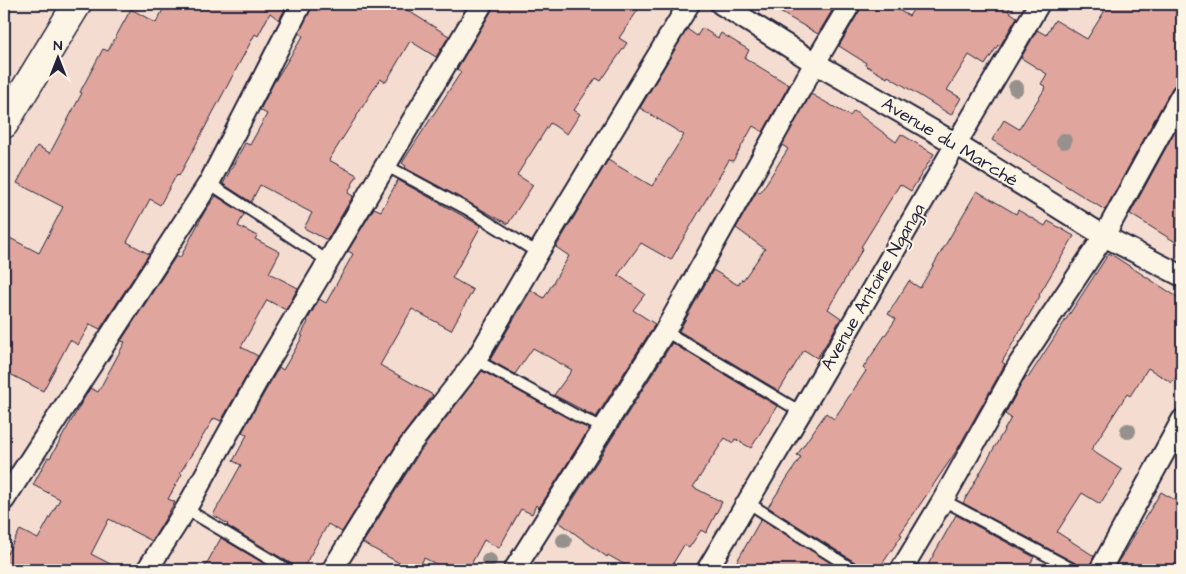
<svg xmlns="http://www.w3.org/2000/svg" width="1186" height="574" font-family="'Architects Daughter',sans-serif">
<style>
.building{fill:#e0a69e;stroke:#22223b}
.lines{fill:none;stroke-linecap:round;stroke-linejoin:round}
.lane-casing{stroke:#22223b;stroke-width:14}
.street-casing{stroke:#22223b;stroke-width:24}
.secondary-casing{stroke:#22223b;stroke-width:31}
.lane{stroke:#fcf5e5;stroke-width:10}
.street{stroke:#fcf5e5;stroke-width:20}
.secondary{stroke:#fcf5e5;stroke-width:28}
.tree{fill:#96918c}
.labels{text-anchor:middle;dominant-baseline:central;stroke-width:4;stroke-linejoin:round;paint-order:stroke}
.street-label{font-size:18px;fill:#22223b;stroke:#fcf5e5}
</style>
<rect width="100%" height="100%" fill="#f4ddd0"/>
<filter id="ink" filterUnits="userSpaceOnUse"><feTurbulence type="fractalNoise" baseFrequency=".02" numOctaves="2"/><feDisplacementMap in="SourceGraphic" scale="10" xChannelSelector="R" yChannelSelector="G"/><feConvolveMatrix kernelMatrix="1 2 1 2 8 2 1 2 1" color-interpolation-filters="sRGB"/></filter>
<g filter="url(#ink)">
<!-- building -->
<g class="building">
<polygon points="166,4 288,4 279,20 270,13 258,36 255,34 179,176 177,174 160,205 150,199 127,242 149,254 100,329 90,324 78,345 70,340 43,391 4,371 4,235 39,253 63,207 17,183 37,146 50,153 82,93 80,92 103,49 108,51 131,9 156,23"/>
<polygon points="313,4 397,4 449,36 436,57 410,41 386,82 380,79 329,160 357,175 348,193 353,196 327,240 304,228 312,213 260,185 251,202 223,184 245,143 250,145 267,114 260,110 273,84 303,36 299,33"/>
<polygon points="494,4 642,4 619,38 627,43 601,81 596,78 574,110 580,114 567,134 550,123 517,175 533,185 508,224 405,168 406,166 402,163 461,72 457,69 492,10"/>
<polygon points="766,4 836,4 818,34"/>
<polygon points="862,4 888,4 909,16 917,4 1012,4 1008,11 1017,17 1000,46 998,45 985,65 969,55 947,90 961,98 951,115 888,76 887,78 865,65 866,63 839,46 860,10"/>
<polygon points="1109,4 1182,4 1182,82 1176,84 1172,88 1105,210 992,140 1004,120 1019,129 1046,87 1041,84 1047,74 1021,58 1037,30 1046,35 1055,20 1087,39"/>
<polygon points="702,28 718,38 721,33 749,50 745,58 789,85 763,132 753,126 733,161 729,160 671,260 641,243 618,275 645,294 633,310 655,324 596,417 554,395 572,370 533,348 515,374 490,360 531,290 544,298 569,256 556,247 608,160 652,186 684,135 640,108 687,29 697,36"/>
<polygon points="811,94 850,116 854,111 896,142 901,134 934,154 911,191 900,184 861,247 863,248 828,309 841,318 828,341 817,358 804,350 779,391 679,331 713,270 738,285 742,279 743,280 765,249 736,228 757,191 760,193 788,149 782,145"/>
<polygon points="1182,118 1182,246 1130,214"/>
<polygon points="398,180 481,226 452,278 473,290 451,330 412,309 380,365 433,395 399,440 342,532 328,524 302,570 295,570 292,564 227,526 228,524 213,515 241,465 233,461 247,435 242,432 279,367 283,370 303,336 301,335 308,322 307,321 319,299 326,303 353,254 348,251 374,208 381,211"/>
<polygon points="977,191 1016,214 1018,210 1045,226 1048,221 1074,236 1039,295 1040,296 1002,362 1005,364 957,450 900,534 902,535 878,570 861,570 858,564 768,507 801,457 797,455 826,413 834,419 866,371 863,368 896,319 888,314 909,281 920,288"/>
<polygon points="216,196 244,214 238,226 257,236 255,239 280,252 269,273 298,288 286,310 267,300 241,347 258,356 221,421 214,418 180,473 182,474 168,499 175,502 152,541 109,519 91,554 122,570 4,570 4,559 20,530 38,539 60,499 33,485 48,457 50,458 90,388 98,392 125,342 121,341 176,256 180,258 205,211"/>
<polygon points="1109,253 1182,300 1182,368 1172,383 1148,368 1130,396 1127,394 1091,450 1122,470 1100,504 1082,493 1057,532 1094,556 1088,570 1081,570 1077,564 963,503 1011,418 1005,414 1026,376 1028,378"/>
<polygon points="672,343 777,406 751,448 735,439 733,443 725,438 693,487 722,502 706,533 701,530 689,548 684,545 669,570 634,570 608,555 607,557 559,522"/>
<polygon points="482,371 589,429 539,508 536,505 532,514 521,509 499,548 484,540 468,570 448,570 424,558 418,570 412,570 363,543 419,453"/>
<polygon points="1161,492 1182,504 1182,570 1113,570"/>
<polygon points="956,515 1034,557 1027,570 925,570"/>
<polygon points="761,519 842,570 732,570"/>
<polygon points="221,538 275,570 203,570"/>
</g>
<g class="lines">
<!-- lane casing -->
<g class="lane-casing">
<g id="lane">
<polyline points="385,165 467,209 538,253"/>
<polyline points="209,183 328,261"/>
<polyline points="665,331 801,412"/>
<polyline points="476,360 579,417 604,428"/>
<polyline points="943,500 1074,570"/>
<polyline points="747,502 854,570"/>
<polyline points="186,509 288,570"/>
</g>
</g>
<!-- street casing -->
<g class="street-casing">
<g id="street">
<polyline points="721,4 815,63 956,144 1104,236 1182,276"/>
<polyline points="4,500 209,183 301,4"/>
<polyline points="147,570 186,509 261,374 482,4"/>
<polyline points="332,570 409,446 476,360 538,253 689,4"/>
<polyline points="514,570 665,331 815,63 850,4"/>
<polyline points="707,570 801,412 956,144 1039,4"/>
<polyline points="901,570 943,500 1019,364 1104,236 1182,94"/>
<polyline points="1100,570 1182,420"/>
</g>
</g>
<!-- secondary casing -->
<g class="secondary-casing">
<polyline id="secondary" points="4,124 77,4"/>
</g>
<!-- lane -->
<use href="#lane" class="lane"/>
<!-- street -->
<use href="#street" class="street"/>
<!-- secondary -->
<use href="#secondary" class="secondary"/>
</g>
<!-- trees -->
<g class="tree">
<circle cx="1016" cy="88" r="8"/>
<circle cx="1064" cy="141" r="8"/>
<circle cx="1128" cy="431" r="8"/>
<circle cx="564" cy="541" r="8"/>
<circle cx="489" cy="561" r="8"/>
</g>
</g>
<g class="labels">
<!-- street labels -->
<g class="street-label">
<text transform="translate(950 142) rotate(31)">Avenue du Marché</text>
<text transform="translate(873 287) rotate(-60)">Avenue Antoine Nganga</text>
</g>
</g>
<!-- margin -->
<rect width="1186" height="574" fill="none" stroke="#fcf5e5" stroke-width="20"/>
<rect x="10" y="10" width="1166" height="554" fill="none" stroke="#22223b" stroke-width="2" filter="url(#ink)"/>
<!-- north arrow -->
<g transform="translate(58 58)" stroke="#fcf5e5" stroke-width="4" paint-order="stroke">
<path d="M0-4L9 19L0 12L-9 19Z" fill="#22223b"/>
<text y="-8" font-size="14" font-weight="bold" text-anchor="middle" fill="#22223b">N</text>
</g>
</svg>
